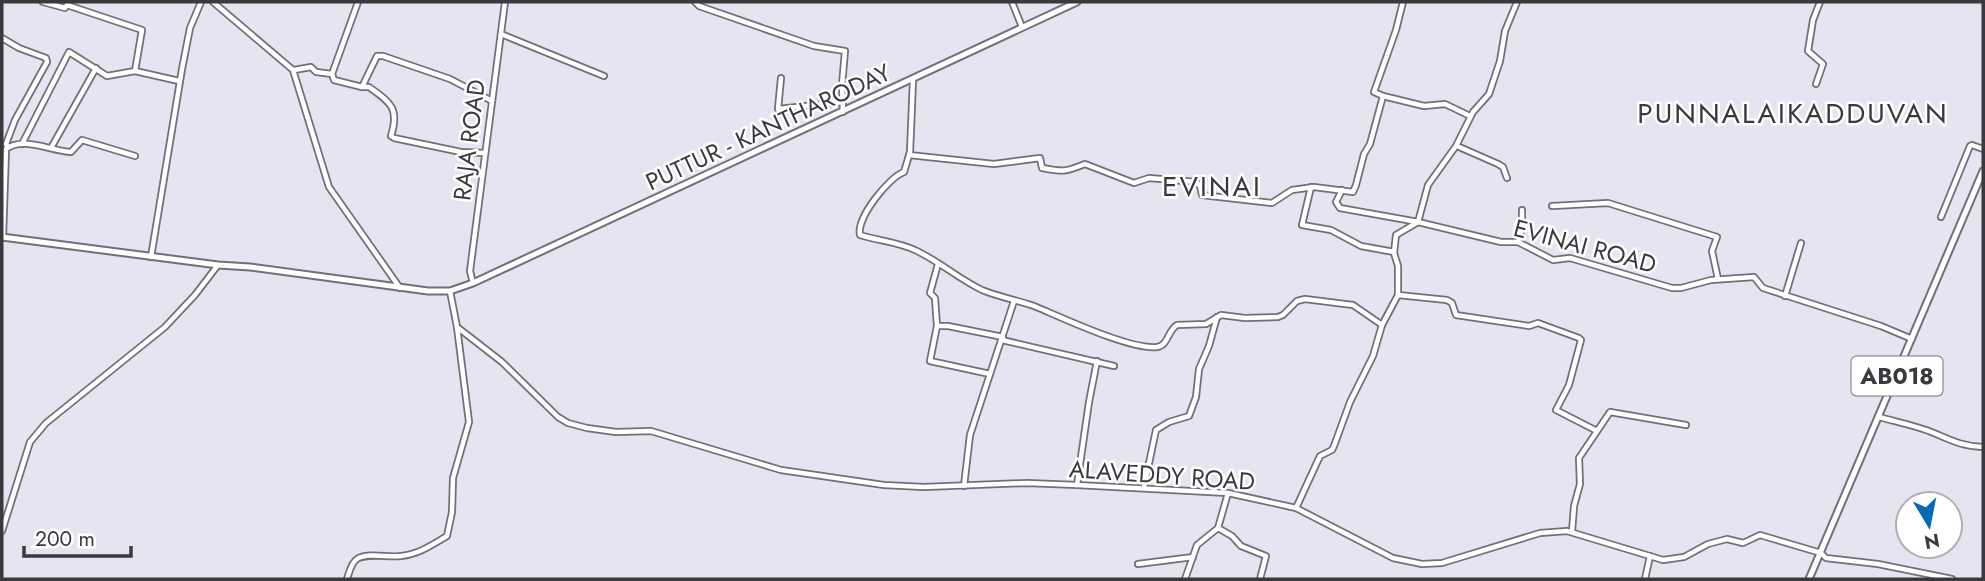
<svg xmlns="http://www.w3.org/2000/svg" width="1985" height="581" font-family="Jost,sans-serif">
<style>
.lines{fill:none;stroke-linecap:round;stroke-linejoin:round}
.minor-casing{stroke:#71707a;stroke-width:8}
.major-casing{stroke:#71707a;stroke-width:9}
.minor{stroke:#fff;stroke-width:4.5}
.major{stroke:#fff;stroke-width:5}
.labels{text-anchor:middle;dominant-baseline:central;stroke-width:5;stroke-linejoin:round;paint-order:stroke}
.shield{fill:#fff;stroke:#757478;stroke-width:2}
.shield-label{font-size:23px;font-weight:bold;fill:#3a393e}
.street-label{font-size:24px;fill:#3a393e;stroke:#fff}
.quarter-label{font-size:28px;letter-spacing:2px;fill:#3a393e;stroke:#fff}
</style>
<rect width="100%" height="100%" fill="#e5e4f0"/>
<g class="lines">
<!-- minor casing -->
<g class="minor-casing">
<g id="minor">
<polyline points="43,2 65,8 67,5 142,30 135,71"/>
<polyline points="213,2 293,70 329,187 400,288"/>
<polyline points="695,2 699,6 814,46 845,51 842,85 843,112"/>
<polyline points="1012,2 1022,27"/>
<polyline points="501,34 604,76"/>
<polyline points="2,38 19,48 46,58 47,62 15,120 6,144 8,147"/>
<path d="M294,70L311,67L316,72L332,74L334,80L362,87H369C390,102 400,108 391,136L394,138L461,152L485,153"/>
<polyline points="332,74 358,2"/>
<polyline points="781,78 778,109 843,102"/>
<path d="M913,80L910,152L904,172C889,177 856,218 860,235C879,241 899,242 917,251C940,262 959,279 982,290C999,297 1017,300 1034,306C1061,317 1130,350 1157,347C1168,346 1168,330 1177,325L1206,324L1221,315L1245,318L1278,317L1283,315L1297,301L1305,299L1353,305L1382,325"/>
<polyline points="1816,84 1823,64 1808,51 1813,20 1820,2"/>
<polyline points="362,87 377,56 383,56 450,79 492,101"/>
<polyline points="1383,96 1424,106 1445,104 1470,116"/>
<polyline points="22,144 69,52 107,76 135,71 179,81"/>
<polyline points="1457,146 1498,164 1503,167 1507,178"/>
<polyline points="51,148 96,68"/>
<path d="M909,155L994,164L1040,158L1042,168C1064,172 1065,172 1085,164L1134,183L1149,178L1196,182L1200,186L1202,195L1272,203L1292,190L1314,187L1353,192L1356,185L1364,154L1370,144L1383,96L1374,92L1396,30L1403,2"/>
<polyline points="1311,187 1302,225 1331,230 1361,246 1394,252"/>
<polyline points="1342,190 1336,202 1340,208 1418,222 1501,242 1518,242 1553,260 1570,258 1672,288 1681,288 1711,280 1754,277 1763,288 1881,326 1912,339"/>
<polyline points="1552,206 1608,203 1717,237 1712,251 1718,279"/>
<polyline points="1941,217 1970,146 1972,145 1983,149"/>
<path d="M3,237L6,149C23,136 51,151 71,152L82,140L135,156"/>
<polyline points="1518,242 1522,229 1522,210"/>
<polyline points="151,257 182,69 190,28 201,2"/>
<polyline points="938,264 930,293 935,298 937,326 930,361 990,374"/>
<polyline points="473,283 470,271 505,2"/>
<polyline points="450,291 457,327 502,362 558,417 568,423 587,428 616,432 651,431 781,470 884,485 924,487 1027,483 1077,485 1228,493 1296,508 1393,558 1422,564 1442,563 1540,533 1567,531 1663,560 1684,557 1708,544 1727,539 1743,543 1760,535 1821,553 1826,558 1878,564 1952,579"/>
<polyline points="1398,295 1447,300 1452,303 1456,315 1529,326 1538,323 1579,338 1581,340 1569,385 1556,410 1597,431"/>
<polyline points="1785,296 1801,243"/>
<polyline points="938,326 948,326 1003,337"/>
<polyline points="1002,340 1114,366"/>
<path d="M1879,417C1897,422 1917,426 1934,433C1953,441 1962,446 1983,447"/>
<polyline points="1077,485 1089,402 1097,361"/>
<polyline points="964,486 970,435 1014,301"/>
<polyline points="1144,487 1156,430 1169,422 1189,416 1196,397 1199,369 1209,346 1217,317"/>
<polyline points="1296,508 1320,456 1332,450 1334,446 1350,402 1373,356 1382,325 1398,295 1398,266 1394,253 1396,235 1418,222 1428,185 1456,146 1473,112 1489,94 1500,61 1505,31 1517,2"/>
<polyline points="1218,528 1232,536 1241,546 1266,556 1260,579"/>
<polyline points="2,531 30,442 46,423 165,327 195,295 218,265"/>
<polyline points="1572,532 1574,506 1580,484 1579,458 1610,412 1686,425"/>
<polyline points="1138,564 1193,557"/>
<path d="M347,579C349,573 351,563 357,559C368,552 389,558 401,556C419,554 432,545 447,536L452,512L453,478L469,422L457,327"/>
<polyline points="1185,579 1197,545 1218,528 1228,493"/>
<polyline points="1645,579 1650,556"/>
</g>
</g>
<!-- major casing -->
<g class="major-casing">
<g id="major">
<polyline points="2,237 218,265 250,267 428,291 450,291 473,283 1077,2"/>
<polyline points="1809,579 1983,171"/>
</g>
</g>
<!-- minor -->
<use href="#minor" class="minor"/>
<!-- major -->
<use href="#major" class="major"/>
</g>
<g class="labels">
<!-- shield labels -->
<rect class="shield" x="1851.5" y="356.5" width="91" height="39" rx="5"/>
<g class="shield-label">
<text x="1897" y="376">AB018</text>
</g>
<!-- street labels -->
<g class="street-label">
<text transform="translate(768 127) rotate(-25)">PUTTUR - KANTHARODAY</text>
<text transform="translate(469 140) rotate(-83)">RAJA ROAD</text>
<text transform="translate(1585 246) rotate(15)">EVINAI ROAD</text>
<text transform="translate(1162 475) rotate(4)">ALAVEDDY ROAD</text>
</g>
<!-- quarter labels -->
<g class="quarter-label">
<text x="1793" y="113">PUNNALAIKADDUVAN</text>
<text x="1212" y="186">EVINAI</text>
</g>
</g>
<!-- border -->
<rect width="1985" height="581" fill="none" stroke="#3a393e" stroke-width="7"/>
<!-- north arrow -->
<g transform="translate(1929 525) rotate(170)"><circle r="33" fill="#ffffff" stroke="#b0b0b2" stroke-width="2"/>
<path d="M0-5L12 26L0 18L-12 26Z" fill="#0269b5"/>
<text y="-10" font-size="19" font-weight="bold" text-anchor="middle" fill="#3a393e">N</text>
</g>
<!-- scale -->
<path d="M24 546v10h107v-10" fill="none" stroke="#3a393e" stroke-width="3.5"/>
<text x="35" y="546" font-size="21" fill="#3a393e" stroke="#ffffff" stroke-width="5" paint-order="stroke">200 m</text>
</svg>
